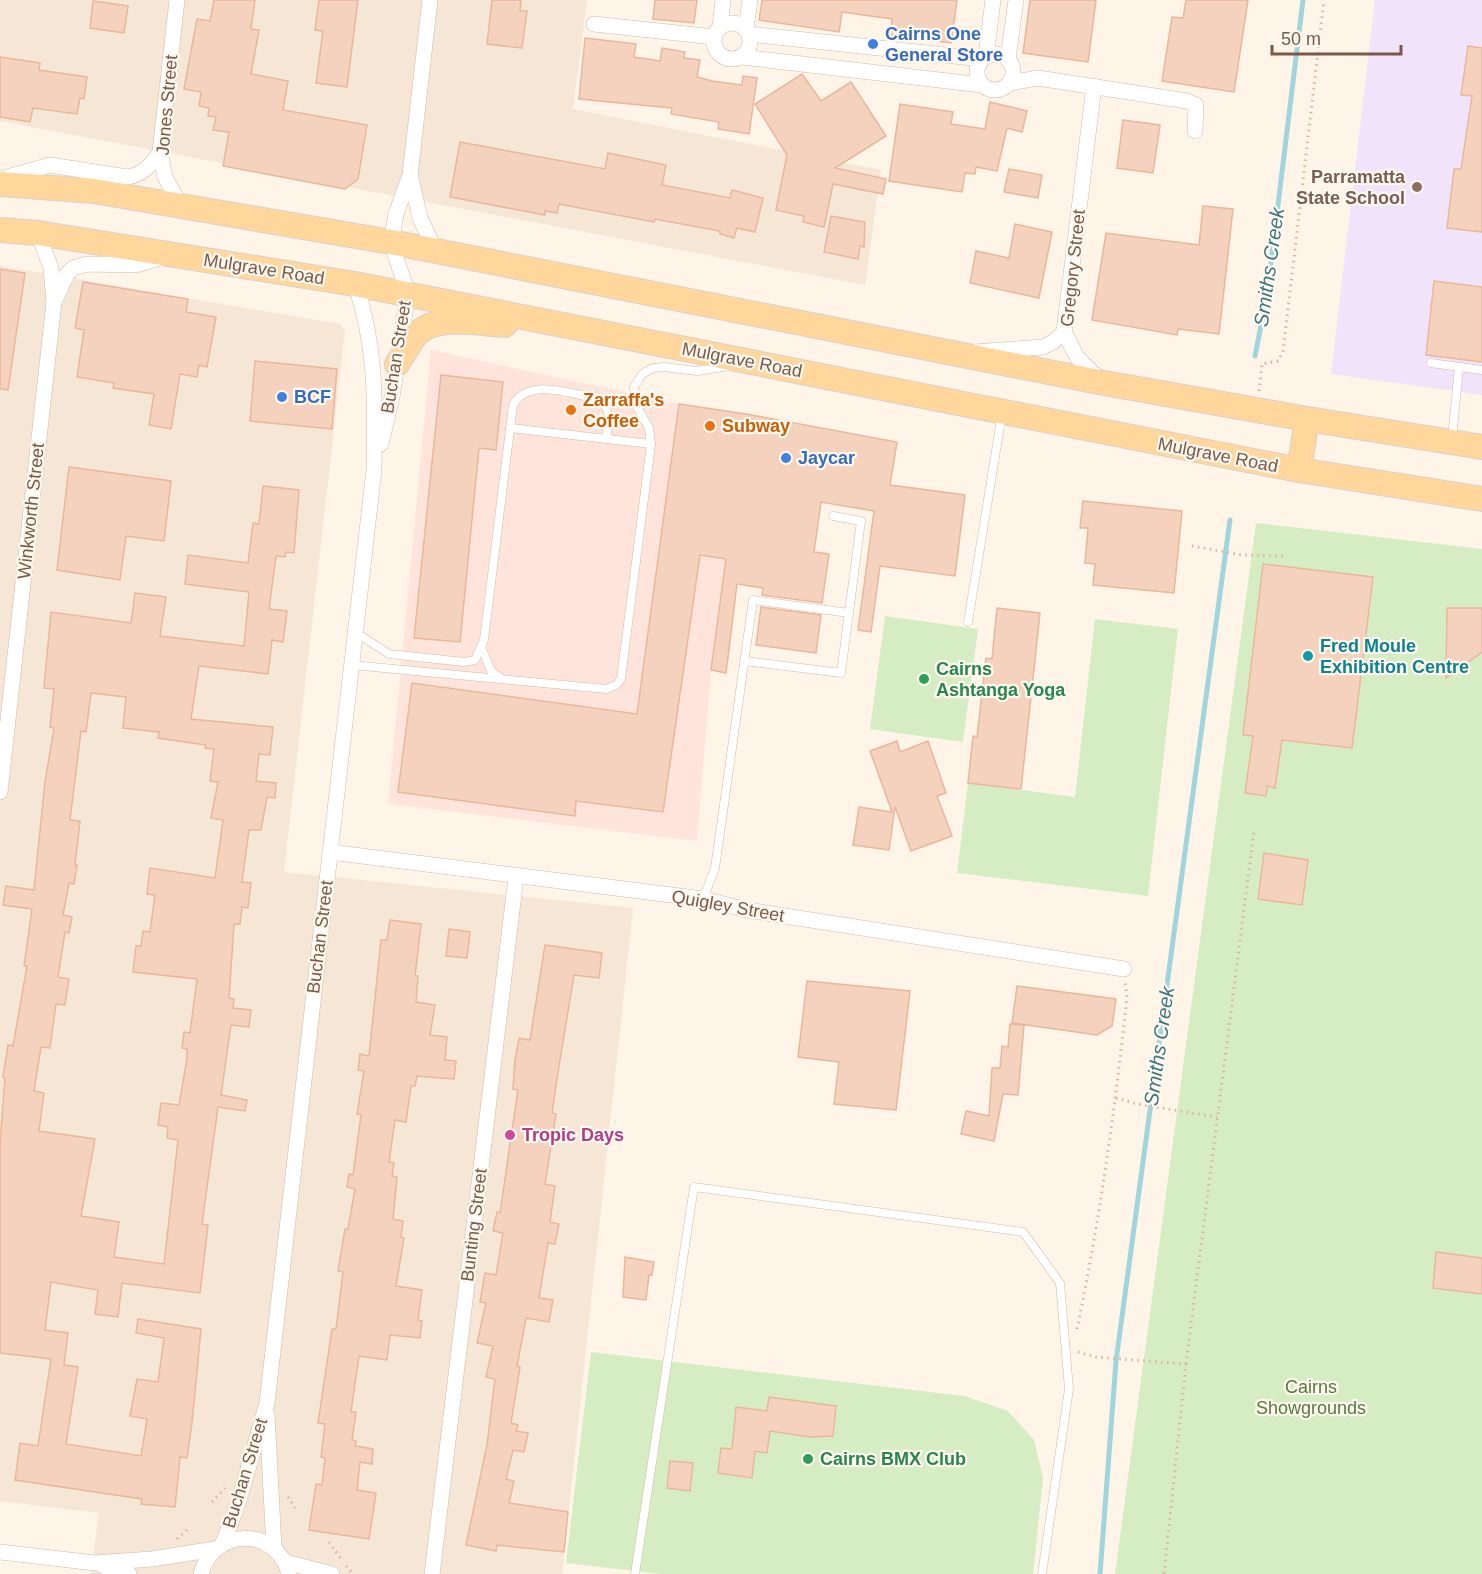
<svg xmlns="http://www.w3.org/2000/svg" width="1482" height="1574" font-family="Helvetica,sans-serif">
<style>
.residential{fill:#f6e6d5}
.commercial{fill:#ffe4db}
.education{fill:#f1e4fa}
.green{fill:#d6edc4}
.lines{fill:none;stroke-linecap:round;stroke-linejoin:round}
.stream{stroke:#a0d5dc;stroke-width:5}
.building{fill:#f5d2bd;stroke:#e9b79c;stroke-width:1.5;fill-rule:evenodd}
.service-casing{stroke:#d1bbac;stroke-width:9}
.minor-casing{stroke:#d1bbac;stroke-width:16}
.primary-casing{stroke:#dad1cc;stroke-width:26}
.path{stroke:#dbb5a0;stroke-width:3;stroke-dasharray:1.5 4.5;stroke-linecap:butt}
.service{stroke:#fff;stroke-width:8}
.minor{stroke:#fff;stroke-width:15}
.primary{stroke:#ffd79d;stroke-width:24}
.shop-dot{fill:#3f7fe0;stroke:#fff8ef;stroke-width:2}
.education-dot{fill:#8d6e63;stroke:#fff8ef;stroke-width:2}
.food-dot{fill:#e8710a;stroke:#fff8ef;stroke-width:2}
.culture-dot{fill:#0f9aa8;stroke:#fff8ef;stroke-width:2}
.leisure-dot{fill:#2e9e5b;stroke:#fff8ef;stroke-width:2}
.hotel-dot{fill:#d1479c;stroke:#fff8ef;stroke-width:2}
.labels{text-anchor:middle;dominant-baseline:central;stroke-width:4.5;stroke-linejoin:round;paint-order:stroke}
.shop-label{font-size:18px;font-weight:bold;fill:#366cbe;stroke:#fff8ef;text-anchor:start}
.street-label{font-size:18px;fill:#7a5949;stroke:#fff8ef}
.education-label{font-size:18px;font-weight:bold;fill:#785e54;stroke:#fff8ef;text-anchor:end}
.food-label{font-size:18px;font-weight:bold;fill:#c56008;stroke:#fff8ef;text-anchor:start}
.culture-label{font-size:18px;font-weight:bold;fill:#0d838f;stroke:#fff8ef;text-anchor:start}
.leisure-label{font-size:18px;font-weight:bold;fill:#27864d;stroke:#fff8ef;text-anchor:start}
.hotel-label{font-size:18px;font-weight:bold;fill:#b23c85;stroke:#fff8ef;text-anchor:start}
.park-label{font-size:18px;fill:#527a3d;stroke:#fff8ef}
.water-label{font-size:20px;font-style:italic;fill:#3b7780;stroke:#fff8ef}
</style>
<rect width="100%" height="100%" fill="#fef4e8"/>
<!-- residential -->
<g class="residential">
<polygon points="0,0 587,0 573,109 881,170 865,285 0,121"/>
<polygon points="0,266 340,324 345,330 284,872 633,908 562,1574 91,1574 99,1513 0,1501"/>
</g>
<!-- commercial -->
<polygon class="commercial" points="431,350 679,404 746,414 711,670 697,841 388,804"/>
<!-- education -->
<polygon class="education" points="1375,0 1482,0 1482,395 1331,374"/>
<!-- green -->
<g class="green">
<polygon points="1256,523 1482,549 1482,1574 1115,1574"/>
<polygon points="885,616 978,629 963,742 870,729"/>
<polygon points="1095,619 1178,629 1148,896 957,873 968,783 1075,797"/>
<polygon points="591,1352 964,1396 1008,1411 1034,1440 1043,1478 1033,1574 661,1574 566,1563"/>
</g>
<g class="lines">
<!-- stream -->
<g class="stream">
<polyline points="1255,356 1267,295 1303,0"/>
<polyline points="1100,1574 1116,1361 1230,520"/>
</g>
</g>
<!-- building -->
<g class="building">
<polygon points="214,0 255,0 251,29 259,30 251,74 288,81 283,110 367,125 358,179 345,189 223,166 229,132 213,130 216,117 208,116 209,108 199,106 201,92 184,89 197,19 210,21"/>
<polygon points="319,0 358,0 347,87 316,83 323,31 315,30"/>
<polygon points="492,0 521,0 520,11 527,11 522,48 487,44"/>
<polygon points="655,0 697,0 694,23 653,19"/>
<polygon points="762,0 957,0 951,43 890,35 892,19 842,12 839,32 759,20"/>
<polygon points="1030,0 1096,0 1088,62 1023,53"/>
<polygon points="1186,0 1248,0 1234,92 1162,81 1172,17 1183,18"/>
<polygon points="93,1 128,6 124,33 90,28"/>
<polygon points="585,38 636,44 634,57 660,61 662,48 685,52 684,58 700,60 697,77 712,81 742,85 743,76 757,78 749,134 718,129 719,122 671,114 672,108 579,99"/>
<polygon points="1468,46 1482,48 1482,232 1447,228 1454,169 1461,169 1472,96 1461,95"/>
<polygon points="0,57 40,63 39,70 87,77 84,99 80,98 77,114 33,108 30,122 0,117"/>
<polygon points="802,74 821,101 851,82 886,136 835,168 886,179 883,194 833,184 824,227 803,222 804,216 776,210 787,155 755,104"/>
<polygon points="990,102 1027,111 1022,132 1007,128 997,171 976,167 975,174 965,173 962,192 889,181 900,104 953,112 951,124 985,129"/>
<polygon points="1123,120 1160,125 1153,173 1117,168"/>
<polygon points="460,142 605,169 608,153 666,165 662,185 730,198 732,190 763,198 755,232 737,228 734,238 720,234 720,231 655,219 654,222 559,204 557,213 545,211 545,215 450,197"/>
<polygon points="1009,169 1042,175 1038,198 1004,192"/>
<polygon points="1203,206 1233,209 1219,334 1178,329 1177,335 1092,320 1106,233 1199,245"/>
<polygon points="831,216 865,222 864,247 860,246 858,259 824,252"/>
<polygon points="1015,224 1052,232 1039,298 970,283 976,251 1009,258"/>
<polygon points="0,269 25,273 8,390 0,389"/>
<polygon points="1434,281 1482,287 1482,362 1426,355"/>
<polygon points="83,282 188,299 186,312 216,317 207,367 199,365 197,377 180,374 171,429 149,425 154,394 113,388 114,383 77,377 84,330 75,328"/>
<polygon points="255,361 337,369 332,429 250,421"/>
<polygon points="441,375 503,382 496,450 479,448 460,642 414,638"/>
<polygon points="679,404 746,414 897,442 890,485 965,495 955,576 880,566 871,632 858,630 874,511 821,502 814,552 829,554 822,603 762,595 763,588 737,584 726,673 711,670 726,559 700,555 663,812 576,801 575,816 398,792 412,683 637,714"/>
<polygon points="69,467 171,481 164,541 126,536 120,580 57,570"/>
<path d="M263,486L299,490L294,553L286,552L285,557L276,556L269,609L287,611L283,642L272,640L268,674L199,666L191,719L273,727L270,755L259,754L256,781L276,783L275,798L267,797L261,830H249L242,882L251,883L248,908L242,907L240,924H234L229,998L234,999L233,1008L251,1010L249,1027L231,1025L221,1095L247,1100L245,1111L218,1107L202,1224L208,1225L200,1293L122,1283L118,1317L95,1314L98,1290L51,1282L45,1330L68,1333L64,1365L78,1367L66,1444L141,1456L147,1419L130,1416L137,1379L158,1382L164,1338L136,1333L138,1319L201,1329L192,1423L187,1458L180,1457L175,1507L141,1504L142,1499L15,1480L20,1443L38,1446L51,1359L0,1353V1143L5,1078L3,1077L8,1045L13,1046L27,966H24L32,909L3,905L6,886L34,890L45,782L54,728L50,727L54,689L44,688L51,612L131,623L135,593L166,597L160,636L244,646L249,592L185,584L188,555L248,563L253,523L259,524ZM91,693L126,697L123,728L159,732L158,738L206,745L205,748L214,749L210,781L218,782L211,818L223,820L215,878L150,868L147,894L155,895L150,932L143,931L141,946H136L133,972L197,979L190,1033L184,1032L182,1048L187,1049V1059L179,1105L161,1103L158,1125L168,1127L167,1138L178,1140L164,1264L114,1257L119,1222L81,1216L95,1139L39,1131L44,1093L34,1091L41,1047L50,1048L56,1004L65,1005L69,979L58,977L65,932L69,933L72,917L63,915L69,883L74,884L77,865H75L80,821L70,820L81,731L86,732Z"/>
<polygon points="1083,501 1182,511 1174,593 1093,585 1095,564 1085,563 1088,528 1080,528"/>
<polygon points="1263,564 1373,577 1352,748 1282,740 1275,788 1267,786 1266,796 1245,793 1253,736 1243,735"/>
<polygon points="761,607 821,615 816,653 756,645"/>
<polygon points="997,608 1040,613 1021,789 968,783 973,736 977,737 986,658 992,659"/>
<polygon points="1447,608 1482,608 1482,652 1446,678"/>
<polygon points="897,741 900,752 928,741 946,793 937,796 952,836 911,851 895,807 889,850 853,845 859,807 892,812 870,751"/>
<polygon points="1264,853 1308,860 1302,905 1258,899"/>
<polygon points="390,920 421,924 415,976 418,976 416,1002 435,1005 430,1035 447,1037 445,1060 456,1061 454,1079 417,1076 415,1086 411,1086 406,1122 395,1120 389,1162 394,1163 392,1176 397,1177 393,1219 403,1221 401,1237 404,1238 396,1286 422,1290 418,1320 422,1321 420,1338 390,1335 387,1360 359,1356 351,1412 356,1412 352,1440 356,1441 355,1446 373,1449 372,1464 360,1462 357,1490 376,1493 369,1539 309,1530 316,1484 322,1485 325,1458 321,1457 325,1424 318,1423 332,1329 336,1329 343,1272 338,1271 345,1229 348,1229 355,1189 347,1187 349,1174 353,1175 361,1115 357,1114 364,1071 358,1070 360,1054 369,1056 381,940 387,940"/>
<polygon points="449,929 470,932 467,958 446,956"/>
<polygon points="545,945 602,953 599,978 574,975 559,1066 552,1113 556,1114 545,1184 555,1186 550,1222 559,1224 555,1244 548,1243 539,1298 553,1300 549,1322 526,1318 517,1366 520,1367 511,1423 518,1425 516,1431 528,1433 524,1452 513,1450 506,1479 514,1481 509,1503 568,1512 564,1552 497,1545 496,1551 466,1545 487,1445 495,1379 486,1377 493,1346 477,1343 486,1303 480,1302 485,1273 496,1275 503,1233 493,1231 497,1212 500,1213 518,1090 513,1089 515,1060 519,1038 530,1040"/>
<polygon points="807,981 910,991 896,1110 834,1104 839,1062 798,1057"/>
<polygon points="1017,986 1116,999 1112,1026 1097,1035 1012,1023"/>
<polygon points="1010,1024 1024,1025 1018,1095 1003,1094 994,1141 961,1134 966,1111 989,1116 992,1068 1000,1068 1002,1046 1008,1047"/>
<polygon points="1436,1252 1482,1258 1482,1294 1433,1288"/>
<polygon points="625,1257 654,1262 652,1275 649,1275 646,1300 623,1297"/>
<polygon points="769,1397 836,1406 833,1436 810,1437 770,1431 767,1453 755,1451 752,1478 718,1473 721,1448 732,1449 736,1407 767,1411"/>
<polygon points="670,1461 693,1463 690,1491 667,1488"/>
</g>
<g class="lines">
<!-- service casing -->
<g class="service-casing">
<g id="service">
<polyline points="1431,363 1482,370"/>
<polyline points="510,428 651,444"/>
<polyline points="1452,438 1459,367"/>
<polyline points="968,622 1002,414"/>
<path d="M355,632L389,654L464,662L475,660L484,640L513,405C529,377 571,394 598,399C613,409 608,424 606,439"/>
<polyline points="482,649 491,671 502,679"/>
<polyline points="745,661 841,673 861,521 833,516"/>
<polyline points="352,665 606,689 616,685 621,679 651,444 649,428 633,400 634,387 642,374 653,368 664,367 697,371 730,366"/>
<polyline points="703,899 715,868 753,600 849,613"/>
<polyline points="635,1574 694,1187 1023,1232 1060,1283 1069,1389 1042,1574"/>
</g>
</g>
<!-- minor casing -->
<g class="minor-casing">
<g id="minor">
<polyline points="177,0 160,152 165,177 180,205"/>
<circle cx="732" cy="41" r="18"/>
<polyline points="594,24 714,37"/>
<polyline points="720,27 723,0"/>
<polyline points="746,29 750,0"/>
<polyline points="749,34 982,59"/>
<circle cx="995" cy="72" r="18"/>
<polyline points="986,56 993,0"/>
<polyline points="742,57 982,85"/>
<polyline points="1008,59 1016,0"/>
<polyline points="1010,83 1038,78 1187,101 1196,105 1195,131"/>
<polyline points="1094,86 1064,332 1077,357 1101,381"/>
<polyline points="410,175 420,218 435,250"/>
<path d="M0,179L50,165L127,177C143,175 151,165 160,152"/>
<polyline points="55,300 67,274 73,268 87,264 136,265 163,257"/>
<polyline points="975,352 1043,347 1053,342 1064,332"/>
<polyline points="381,444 392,397 408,294 391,242 396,214 410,175 430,0"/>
<polyline points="0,792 54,302 51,268 38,233"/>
<polyline points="330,852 703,899 747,910 1124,969"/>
<polyline points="267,1415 274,1548"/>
<path d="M223,1543L238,1504L267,1403L374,470C375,406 377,345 355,284"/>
<polyline points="0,1552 95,1563 152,1559 215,1549"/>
<polyline points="285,1562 332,1574"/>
<polyline points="103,1566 129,1574"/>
<path d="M201,1574C213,1527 277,1526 289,1574"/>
<polyline points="432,1574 516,877"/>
</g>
</g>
<!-- primary casing -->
<g class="primary-casing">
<g id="primary">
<polyline points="0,184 94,191 391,242 1104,383 1307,419 1482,447"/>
<polyline points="0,230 38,233 355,284 1299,470 1482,499"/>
<path d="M397,364C404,354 410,341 418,333C438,314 480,324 505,325"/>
<polyline points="1299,470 1307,419"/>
</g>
</g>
<!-- path -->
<g class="path">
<polyline points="1259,391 1262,364 1278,361 1283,352 1324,0"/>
<polyline points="1192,546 1242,555 1287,556"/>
<polyline points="1116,1098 1137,1104 1217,1117"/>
<path d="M1077,1329C1100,1219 1115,1109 1127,997L1125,982"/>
<polyline points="1078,1352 1096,1357 1186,1364 1164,1574"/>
<polyline points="1186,1364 1254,831"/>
<polyline points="288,1497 295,1508"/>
<polyline points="212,1502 225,1488"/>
<polyline points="177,1539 187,1530"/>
<polyline points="329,1542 342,1560"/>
<polyline points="346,1566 353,1574"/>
</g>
<!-- service -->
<use href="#service" class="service"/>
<!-- minor -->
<use href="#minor" class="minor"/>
<!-- primary -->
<use href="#primary" class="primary"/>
</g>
<!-- markers -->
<g class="shop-dot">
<circle cx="873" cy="44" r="6"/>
<circle cx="282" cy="397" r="6"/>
<circle cx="786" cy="458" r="6"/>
</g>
<circle class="education-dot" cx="1417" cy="187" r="6"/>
<g class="food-dot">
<circle cx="571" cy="410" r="6"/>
<circle cx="710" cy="426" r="6"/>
</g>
<circle class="culture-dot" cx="1308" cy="656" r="6"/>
<g class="leisure-dot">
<circle cx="924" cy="679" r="6"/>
<circle cx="808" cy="1459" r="6"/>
</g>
<circle class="hotel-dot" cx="510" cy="1135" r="6"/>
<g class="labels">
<!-- shop labels -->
<g class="shop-label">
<text x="885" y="34">Cairns One<tspan x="885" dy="21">General Store</tspan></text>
<text x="294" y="397">BCF</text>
<text x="798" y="458">Jaycar</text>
</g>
<!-- street labels -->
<g class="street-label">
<text transform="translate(167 105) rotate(-85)">Jones Street</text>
<text transform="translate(1073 268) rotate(-84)">Gregory Street</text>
<text transform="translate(264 269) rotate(9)">Mulgrave Road</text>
<text transform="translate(396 357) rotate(-81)">Buchan Street</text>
<text transform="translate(742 360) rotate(11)">Mulgrave Road</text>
<text transform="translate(1218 455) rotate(11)">Mulgrave Road</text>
<text transform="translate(31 511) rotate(-84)">Winkworth Street</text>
<text transform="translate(728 906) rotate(10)">Quigley Street</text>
<text transform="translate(320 937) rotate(-83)">Buchan Street</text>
<text transform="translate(474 1225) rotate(-83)">Bunting Street</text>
<text transform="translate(245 1473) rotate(-73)">Buchan Street</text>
</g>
<!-- education labels -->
<g class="education-label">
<text x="1405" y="177">Parramatta<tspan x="1405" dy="21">State School</tspan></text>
</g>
<!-- food labels -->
<g class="food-label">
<text x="583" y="400">Zarraffa's<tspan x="583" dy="21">Coffee</tspan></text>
<text x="722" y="426">Subway</text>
</g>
<!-- culture labels -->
<g class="culture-label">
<text x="1320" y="646">Fred Moule<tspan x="1320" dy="21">Exhibition Centre</tspan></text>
</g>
<!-- leisure labels -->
<g class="leisure-label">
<text x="936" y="669">Cairns<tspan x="936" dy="21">Ashtanga Yoga</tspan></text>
<text x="820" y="1459">Cairns BMX Club</text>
</g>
<!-- hotel labels -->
<g class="hotel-label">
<text x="522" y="1135">Tropic Days</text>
</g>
<!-- park labels -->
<g class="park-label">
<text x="1311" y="1387">Cairns<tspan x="1311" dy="21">Showgrounds</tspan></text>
</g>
<!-- water labels -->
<g class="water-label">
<text transform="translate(1269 267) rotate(-82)">Smiths Creek</text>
<text transform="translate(1159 1046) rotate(-82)">Smiths Creek</text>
</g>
</g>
<!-- scale -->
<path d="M1272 45v9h129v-9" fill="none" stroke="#7a5949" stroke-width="3"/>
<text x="1281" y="45" font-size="18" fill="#7a5949" stroke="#fff8ef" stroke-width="4.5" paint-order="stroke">50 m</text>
</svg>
